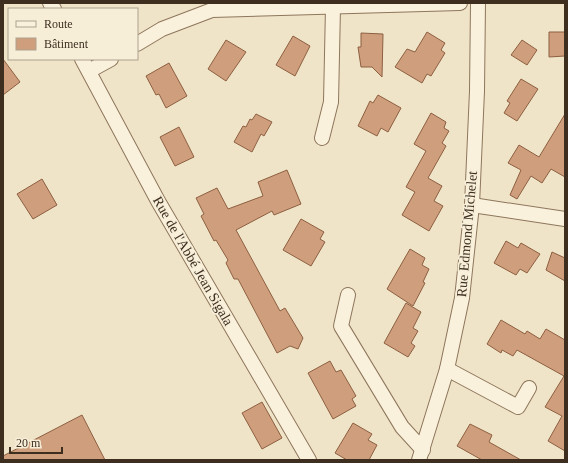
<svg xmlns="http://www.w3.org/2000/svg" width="568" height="463" font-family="'Times New Roman',serif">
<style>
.building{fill:#cf9f7d;stroke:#8d5f41}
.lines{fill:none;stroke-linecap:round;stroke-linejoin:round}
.street-casing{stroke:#8d765c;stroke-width:16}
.street{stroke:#faf1dc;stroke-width:14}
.labels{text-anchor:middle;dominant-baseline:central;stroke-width:3.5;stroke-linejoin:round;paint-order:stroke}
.street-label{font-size:14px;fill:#3d2e20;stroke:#f7eed8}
</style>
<rect width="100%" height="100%" fill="#f0e4c8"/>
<!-- building -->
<g class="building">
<polygon points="427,32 445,43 441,50 445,53 431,76 427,74 422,83 395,67 407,49 415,52"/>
<polygon points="549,32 565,32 565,56 549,57"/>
<polygon points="361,33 383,34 382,77 372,67 361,67 358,47 361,47"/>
<polygon points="293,36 310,46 295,76 276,65"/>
<polygon points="226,40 246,52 226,81 208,69"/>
<polygon points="522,40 537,50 527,65 511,55"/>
<polygon points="3,59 20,82 3,95"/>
<polygon points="169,63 187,96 166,108 159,94 156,95 146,76"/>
<polygon points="521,79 538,89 517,121 504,113 510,103 507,101"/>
<polygon points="378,95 401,108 388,132 381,128 377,136 358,126 370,101 373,103"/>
<polygon points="431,113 446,122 444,128 449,131 442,143 446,146 428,178 442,186 434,201 443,206 429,231 402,215 415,192 406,187 426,151 414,144"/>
<polygon points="256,114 272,122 264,136 261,134 252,152 234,142 243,126 246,127 250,119 252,120"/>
<polygon points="565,114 565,177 551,169 542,183 531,176 517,199 510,195 521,170 508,163 519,145 539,157"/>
<polygon points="179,127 194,157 175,166 160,137"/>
<polygon points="287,170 301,204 274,215 272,211 236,230 280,311 285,308 303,338 298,349 290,346 277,353 238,279 234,279 226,263 228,260 216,240 214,241 201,216 204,214 196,198 217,188 228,209 263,196 258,182"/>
<polygon points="42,179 57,205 33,219 17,194"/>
<polygon points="301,219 324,232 320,239 325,242 311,266 283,250"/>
<polygon points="506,241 518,248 521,243 540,254 527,273 520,269 516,275 494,263"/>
<polygon points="410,249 425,258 422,265 429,269 423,282 425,283 413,306 387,289"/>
<polygon points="552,252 565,258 565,281 546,270"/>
<polygon points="406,303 421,312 413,328 418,331 411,343 415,346 408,357 384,343"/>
<polygon points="501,320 525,334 527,331 540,339 546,329 565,340 565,451 548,441 562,416 545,407 564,376 517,350 513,356 502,350 501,353 487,344"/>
<polygon points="330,361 336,372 341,370 356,396 352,399 356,406 333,419 308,373"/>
<polygon points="262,402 282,438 262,449 242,413"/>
<polygon points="82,415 105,460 3,460 3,456"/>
<polygon points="353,423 372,434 368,440 377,445 369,460 347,460 335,453"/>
<polygon points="470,424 492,435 489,442 521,460 482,460 457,446"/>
</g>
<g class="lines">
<!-- street casing -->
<g class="street-casing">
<g id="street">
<polyline points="50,3 54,9"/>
<polyline points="137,44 162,29 212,10 460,3"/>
<polyline points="82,59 158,201 309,460"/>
<polyline points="89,71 111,59"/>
<polyline points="322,138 331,102 333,7"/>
<polyline points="472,205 565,219"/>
<polyline points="348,295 341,326 402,427 423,450"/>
<polyline points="447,369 518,407 529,388"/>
<polyline points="419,460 447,369 462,298 472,205 477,91 478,3"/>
</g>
</g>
<!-- street -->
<use href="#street" class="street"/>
</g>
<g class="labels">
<!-- street labels -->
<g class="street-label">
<text transform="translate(467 234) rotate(-85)">Rue Edmond Michelet</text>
<text transform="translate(193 261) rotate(60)">Rue de l'Abbé Jean Sigala</text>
</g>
</g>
<!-- border -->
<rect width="568" height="463" fill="none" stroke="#3d2e20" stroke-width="8"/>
<!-- legend -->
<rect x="8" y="8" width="130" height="52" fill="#f7eed8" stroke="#ada18e"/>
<rect x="16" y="21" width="20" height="6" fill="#faf1dc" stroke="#ada18e"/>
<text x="44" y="28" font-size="12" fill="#3d2e20">Route</text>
<rect x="16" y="38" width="20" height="12" fill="#cf9f7d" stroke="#ada18e"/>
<text x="44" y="48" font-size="12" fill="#3d2e20">Bâtiment</text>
<!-- scale -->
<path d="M10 447v6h52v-6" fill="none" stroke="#3d2e20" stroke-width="2"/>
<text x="16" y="447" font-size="12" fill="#3d2e20" stroke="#f7eed8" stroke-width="3" paint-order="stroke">20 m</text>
</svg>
